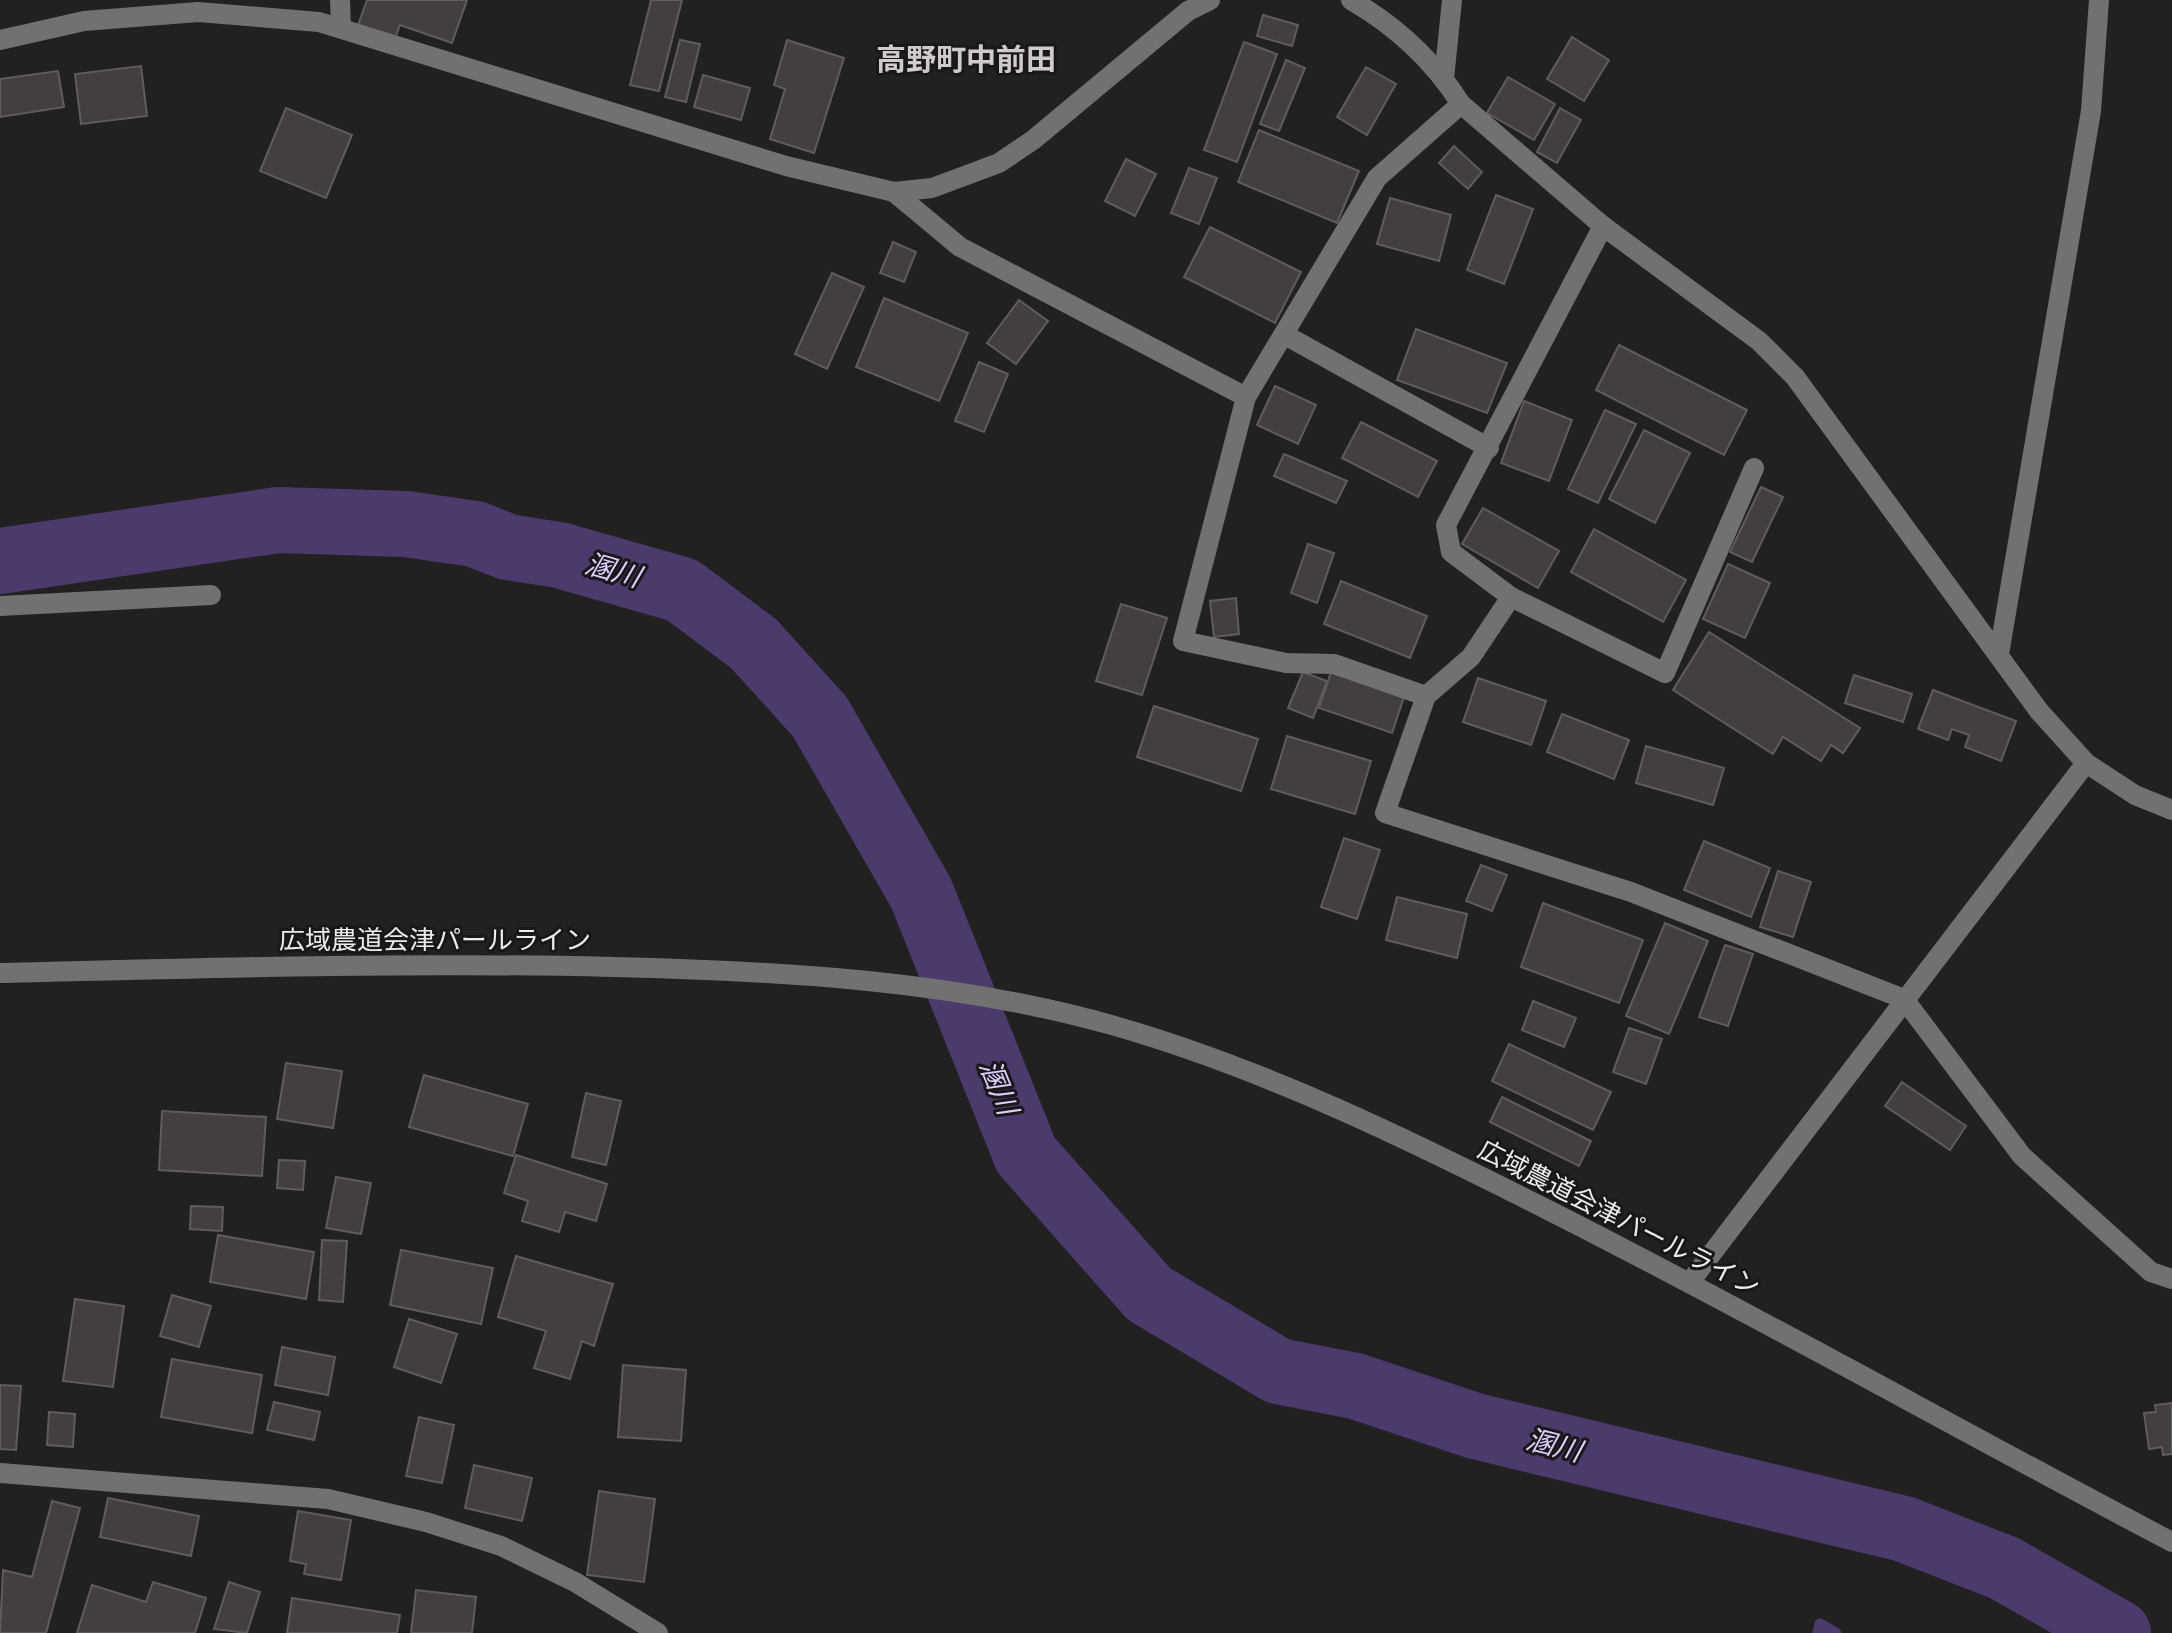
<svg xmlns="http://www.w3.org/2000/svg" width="2172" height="1633" font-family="'Space Grotesk','Noto Sans JP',sans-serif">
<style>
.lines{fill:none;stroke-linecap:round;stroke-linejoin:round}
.stream{stroke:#4c3a6c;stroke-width:11}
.river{stroke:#4c3a6c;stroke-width:66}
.building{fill:#433f40;stroke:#605b5d;stroke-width:2}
.minor{stroke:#737072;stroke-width:20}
.tertiary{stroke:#737072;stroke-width:20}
.labels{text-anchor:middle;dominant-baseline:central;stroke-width:6;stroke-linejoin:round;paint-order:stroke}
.street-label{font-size:26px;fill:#edebec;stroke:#1a1719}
.water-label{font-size:28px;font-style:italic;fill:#ddceff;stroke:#1a1719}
.quarter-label{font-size:30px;font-weight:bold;fill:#cfcbcd;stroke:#1a1719}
</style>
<rect width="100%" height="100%" fill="#232022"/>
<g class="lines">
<!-- stream -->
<polyline class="stream" points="1818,1633 1820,1624 1836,1633"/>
<!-- river -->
<polyline class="river" points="0,561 278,520 406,524 475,534 508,547 559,555 682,590 754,644 820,717 921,893 1026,1155 1149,1294 1278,1371 1355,1386 1475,1426 1904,1529 2004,1568 2118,1633"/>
</g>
<!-- building -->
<g class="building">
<polygon points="367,0 467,0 452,43 400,25 395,38 358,25"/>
<polygon points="651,0 682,0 659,91 630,85"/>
<polygon points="1263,15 1298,25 1292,46 1257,36"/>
<polygon points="1572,37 1609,60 1584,101 1547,79"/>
<polygon points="680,40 700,44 686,102 665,97"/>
<polygon points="787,40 844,58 814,153 770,139 785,89 774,85"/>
<polygon points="1244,42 1277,54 1237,162 1204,150"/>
<polygon points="1286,60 1305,68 1279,131 1260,124"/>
<polygon points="141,66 147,116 81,124 75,74"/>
<polygon points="1366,67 1396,84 1367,135 1337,117"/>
<polygon points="58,71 64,107 0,117 0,79"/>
<polygon points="703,75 750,88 741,120 694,107"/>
<polygon points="1508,77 1555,104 1534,140 1487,113"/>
<polygon points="286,108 352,135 326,198 260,171"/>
<polygon points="1560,108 1581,120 1557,163 1537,152"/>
<polygon points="1259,130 1359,171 1337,223 1238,182"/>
<polygon points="1454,146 1482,172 1468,189 1439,163"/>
<polygon points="1126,159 1156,174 1135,216 1105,201"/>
<polygon points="1189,168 1217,178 1199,224 1171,213"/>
<polygon points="1496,195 1533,209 1504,284 1467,270"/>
<polygon points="1390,198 1451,215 1439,261 1377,244"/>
<polygon points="1210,227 1301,272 1275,323 1184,277"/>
<polygon points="893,242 916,252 904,282 880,273"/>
<polygon points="832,273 864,287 827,369 795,354"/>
<polygon points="884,298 968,333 939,401 856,367"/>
<polygon points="1019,300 1048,321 1016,364 987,343"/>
<polygon points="1416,329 1507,363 1487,413 1397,380"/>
<polygon points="1619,345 1747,410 1724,455 1596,390"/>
<polygon points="979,362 1008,374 984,432 955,421"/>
<polygon points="1275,386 1316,405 1298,444 1257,425"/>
<polygon points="1524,401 1572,420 1549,481 1501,463"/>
<polygon points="1605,410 1636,424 1598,503 1568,489"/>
<polygon points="1361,422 1437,461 1418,497 1342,458"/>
<polygon points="1644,430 1690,453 1655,523 1609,499"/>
<polygon points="1284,454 1347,481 1336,503 1274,476"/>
<polygon points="1761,487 1783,497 1752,562 1730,552"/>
<polygon points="1483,508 1559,551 1538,588 1462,544"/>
<polygon points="1594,529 1686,580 1663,622 1571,572"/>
<polygon points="1308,544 1334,553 1317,603 1291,593"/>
<polygon points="1728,564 1770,583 1745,638 1703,619"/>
<polygon points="1341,581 1427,616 1410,658 1324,624"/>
<polygon points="1236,598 1239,634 1214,637 1210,601"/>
<polygon points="1121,604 1167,618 1142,695 1096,681"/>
<polygon points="1709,632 1860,728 1843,753 1831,745 1821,761 1783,737 1773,754 1673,690"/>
<polygon points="1303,672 1327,681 1313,718 1288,708"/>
<polygon points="1331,672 1404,697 1392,733 1319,708"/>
<polygon points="1854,675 1912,694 1903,722 1845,703"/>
<polygon points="1478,678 1546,701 1531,745 1463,722"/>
<polygon points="1933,690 2016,721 2001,761 1965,747 1969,735 1952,729 1948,740 1918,729"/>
<polygon points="1154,706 1258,739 1241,791 1137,757"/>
<polygon points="1562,714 1629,740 1614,779 1547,752"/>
<polygon points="1287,736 1371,761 1355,814 1271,789"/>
<polygon points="1646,746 1724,768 1713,805 1636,783"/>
<polygon points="1344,838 1380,850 1357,919 1321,907"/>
<polygon points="1704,841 1770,868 1751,917 1684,890"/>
<polygon points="1481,865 1507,875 1492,911 1466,901"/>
<polygon points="1778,871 1811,882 1793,937 1760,927"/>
<polygon points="1397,897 1467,914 1457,958 1386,940"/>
<polygon points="1543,903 1643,940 1619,1003 1521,967"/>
<polygon points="1665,923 1708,941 1669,1034 1626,1016"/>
<polygon points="1725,945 1753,954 1728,1026 1699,1017"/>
<polygon points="1533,1001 1576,1018 1564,1047 1522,1030"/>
<polygon points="1629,1028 1662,1039 1646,1084 1613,1072"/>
<polygon points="1509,1044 1611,1092 1593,1130 1492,1081"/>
<polygon points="286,1063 342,1071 333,1128 277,1119"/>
<polygon points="424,1075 528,1104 513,1156 409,1127"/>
<polygon points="1902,1082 1966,1126 1950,1150 1885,1106"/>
<polygon points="586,1093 621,1101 606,1165 572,1157"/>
<polygon points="1502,1097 1591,1141 1579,1166 1490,1122"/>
<polygon points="162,1111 266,1117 262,1176 159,1170"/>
<polygon points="516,1155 607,1184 596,1221 565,1212 559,1232 522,1221 528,1201 504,1193"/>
<polygon points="279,1160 305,1161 303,1190 277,1188"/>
<polygon points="336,1177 371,1183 361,1234 326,1228"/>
<polygon points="191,1206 223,1207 222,1231 190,1229"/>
<polygon points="218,1235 314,1252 306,1299 210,1282"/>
<polygon points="322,1240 347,1241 343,1302 319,1300"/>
<polygon points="401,1250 493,1268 481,1324 390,1305"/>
<polygon points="516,1256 613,1284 594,1346 582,1341 570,1379 534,1368 546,1331 498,1317"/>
<polygon points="172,1295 211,1306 199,1347 160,1336"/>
<polygon points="75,1299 124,1306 113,1387 63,1381"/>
<polygon points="409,1319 457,1334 441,1383 394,1367"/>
<polygon points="282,1347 335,1357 328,1395 275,1385"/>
<polygon points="172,1359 262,1375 252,1433 161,1417"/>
<polygon points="623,1365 686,1370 681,1441 618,1437"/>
<polygon points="0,1385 21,1386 16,1450 0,1449"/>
<polygon points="274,1402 320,1412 314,1440 267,1430"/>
<polygon points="2172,1403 2172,1454 2163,1455 2162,1447 2149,1449 2144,1413 2156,1412 2155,1405"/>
<polygon points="49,1412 75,1414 73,1447 47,1445"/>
<polygon points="419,1417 454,1425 442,1483 406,1476"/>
<polygon points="474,1465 532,1478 522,1521 465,1508"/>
<polygon points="599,1491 655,1499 644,1582 587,1575"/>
<polygon points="108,1498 199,1516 191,1556 100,1537"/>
<polygon points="52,1501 80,1508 46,1633 0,1633 3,1570 32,1577"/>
<polygon points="298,1511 351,1520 341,1580 304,1574 306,1564 290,1561"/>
<polygon points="153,1582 206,1598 195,1633 77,1633 92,1585 146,1602"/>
<polygon points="229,1582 260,1592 247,1633 214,1629"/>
<polygon points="416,1590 476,1597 472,1633 411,1633"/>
<polygon points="292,1598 400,1615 397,1633 287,1633"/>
</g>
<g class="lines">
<!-- minor -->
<g class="minor">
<polyline points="340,0 341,28"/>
<polyline points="1444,79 1452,0"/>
<polyline points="894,192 960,247 1246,397"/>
<polyline points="1603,226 1446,525 1451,552 1511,597 1665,673 1754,468"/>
<polyline points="1285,335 1489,448"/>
<polyline points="1511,597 1471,657 1426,696 1385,813 1631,892 1904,999 2022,1156 2151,1272 2172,1279"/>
<polyline points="0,606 211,595"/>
<polyline points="1999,654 2091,111 2099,0"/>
<polyline points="1426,696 1334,664 1286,663 1183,641 1246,397 1377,178 1461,104"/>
<polyline points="1690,1282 2086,763"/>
<polyline points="0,1473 328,1499 426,1522 501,1546 575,1582 658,1633"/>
</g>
<!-- tertiary -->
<g class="tertiary">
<path d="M1351,0C1396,26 1433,60 1461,104L1603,226L1759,341L1795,377L2039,711L2086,763L2135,795L2172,810"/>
<polyline points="0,40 84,21 198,12 319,22 786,166 894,192 932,188 999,163 1033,140 1188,11 1210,0"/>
<path d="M0,973C204,968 408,962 612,967C780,971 953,980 1115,1026C1265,1069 1412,1141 1550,1211C1760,1317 1964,1433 2172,1542"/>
</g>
</g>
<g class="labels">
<!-- street labels -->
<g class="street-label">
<text x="435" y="940">広域農道会津パールライン</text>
<text transform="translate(1619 1218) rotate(27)">広域農道会津パールライン</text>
</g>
<!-- water labels -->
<g class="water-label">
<text transform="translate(613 570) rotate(16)">溷川</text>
<text transform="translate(999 1087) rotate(68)">溷川</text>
<text transform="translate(1554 1445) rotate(14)">溷川</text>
</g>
<!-- quarter labels -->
<g class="quarter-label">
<text x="966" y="59">高野町中前田</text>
</g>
</g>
</svg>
